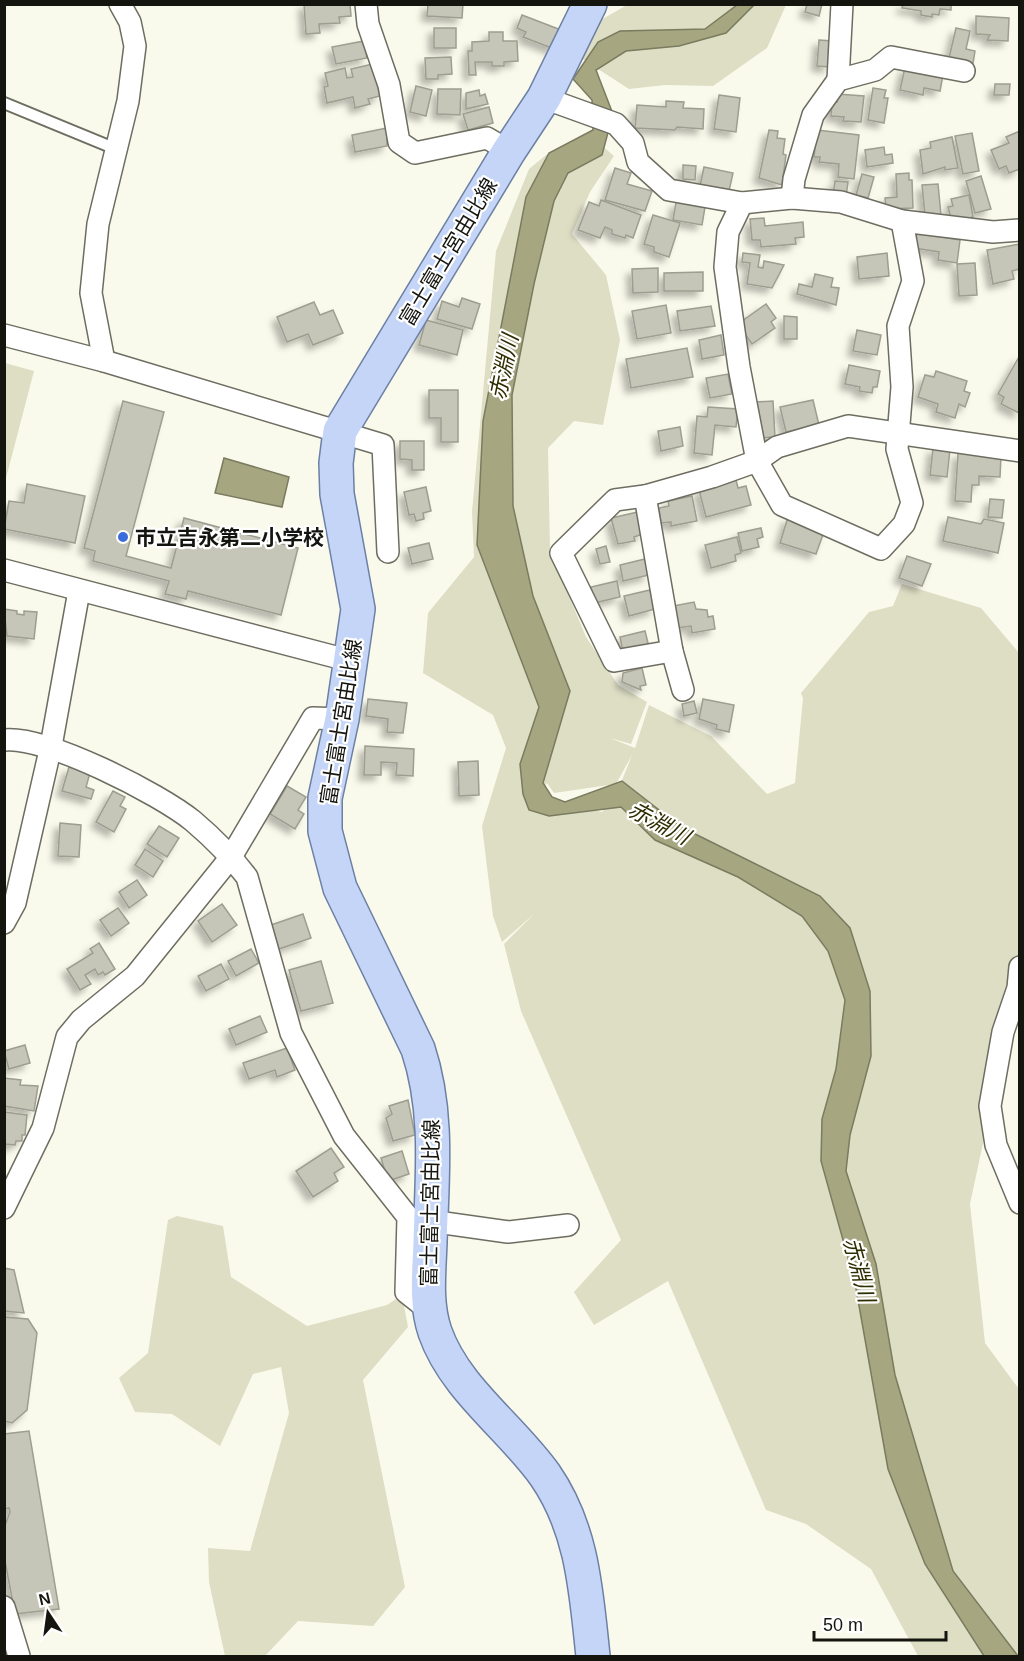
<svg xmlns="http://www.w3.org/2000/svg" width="1024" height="1661" font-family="Arial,'Noto Sans JP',sans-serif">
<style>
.green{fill:#dddec4;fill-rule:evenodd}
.water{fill:#a6a781;stroke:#7a7b5f;stroke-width:1.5}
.building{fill:#c5c6b8;stroke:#9d9d90;stroke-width:1.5;filter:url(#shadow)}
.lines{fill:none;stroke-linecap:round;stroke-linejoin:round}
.lane-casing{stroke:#6d6d61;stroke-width:14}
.street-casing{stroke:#6d6d61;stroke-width:24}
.primary-casing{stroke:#6d80a4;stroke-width:36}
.lane{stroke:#fff;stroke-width:10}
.street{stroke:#fff;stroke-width:21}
.primary{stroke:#c4d5f8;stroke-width:33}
.poi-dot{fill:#3c6bdc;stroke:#fff;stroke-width:2}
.labels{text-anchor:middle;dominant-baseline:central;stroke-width:4.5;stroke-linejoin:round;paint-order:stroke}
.street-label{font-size:21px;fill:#151510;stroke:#fff}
.poi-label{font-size:21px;font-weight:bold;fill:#151510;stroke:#fff;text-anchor:start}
.water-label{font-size:22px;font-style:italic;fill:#2f2e00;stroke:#fff}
</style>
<defs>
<filter id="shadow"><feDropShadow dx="-5.5" dy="5.5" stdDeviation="3" flood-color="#0004"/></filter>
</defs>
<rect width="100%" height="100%" fill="#fafaec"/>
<!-- green -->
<g class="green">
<polygon points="627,5 786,5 767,48 713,86 665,85 629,89 581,58 599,21"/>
<path d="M601,145L614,156L590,192L572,234L606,275L620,340L603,425L574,421L548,448L550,550L559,572L586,637L618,685L647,702L631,744L610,738L635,748L649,705L711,736L767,794L795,783L803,698L801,693L869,612L893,606L902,584L981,608L1019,653V975L970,1204L985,1343L1019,1389V1656H918L871,1569L806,1524L766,1510L668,1281L594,1325L574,1292L621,1240L521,1011L504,944L534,914L502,942L493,916L482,826L506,748L493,715L423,673L428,613L474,557L472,512L496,251L529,169L551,151ZM632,755L615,798L602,812L537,797L547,783L554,793L616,784Z"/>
<polygon points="5,363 34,371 5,482 4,363"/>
<polygon points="177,1216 223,1226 231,1277 307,1326 387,1305 402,1295 408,1327 363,1380 405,1587 373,1626 298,1621 265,1656 225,1656 209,1582 208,1548 250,1551 289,1413 281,1367 253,1374 220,1446 172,1414 135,1412 119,1378 148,1353 168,1220"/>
</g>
<!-- water -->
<g class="water">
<polygon points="737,5 754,5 726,33 679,46 626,51 596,70 613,114 602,155 568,173 554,201 534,284 512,395 513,506 533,596 570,691 543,783 552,797 565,802 622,781 681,827 820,896 850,928 870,991 871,1056 850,1135 846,1171 876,1264 895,1375 953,1571 1018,1656 984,1656 925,1564 888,1469 855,1283 821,1161 822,1119 836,1069 845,1000 828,951 802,916 738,877 655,840 621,807 549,816 529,810 523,794 520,764 539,707 477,545 483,421 526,197 549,153 593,130 592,100 573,79 598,42 620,31 705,29"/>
<polygon points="224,458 289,477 282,507 215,493"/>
</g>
<!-- building -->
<g class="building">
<polygon points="304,4 350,4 351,16 339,17 340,23 319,24 320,33 306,34"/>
<polygon points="428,4 463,4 462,18 427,16"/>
<polygon points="807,4 822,4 819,16 805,12"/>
<polygon points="903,4 951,4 951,10 940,9 939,15 932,14 932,17 921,15 921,11 902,8"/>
<polygon points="522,15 561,30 554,49 523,37 526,32 517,28"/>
<polygon points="976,16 1009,18 1008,41 987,40 990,35 976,34"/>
<rect x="434" y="28" width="22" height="20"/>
<polygon points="956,28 970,31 966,49 975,51 973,63 949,58"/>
<polygon points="489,32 503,32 503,41 517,41 518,61 504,62 504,66 492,66 492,62 475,62 476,75 469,75 468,51 472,51 472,42 489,41"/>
<polygon points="819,40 832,41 829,67 817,66"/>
<polygon points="364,41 367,58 336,64 332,47"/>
<polygon points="451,57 452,74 438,75 438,79 426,79 425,58"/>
<polygon points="373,64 380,96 368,99 370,104 355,108 353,97 327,103 324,87 328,86 325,73 345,68 347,78 353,77 351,69"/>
<polygon points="905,67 943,75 940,91 924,88 923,95 900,90"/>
<polygon points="995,84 1010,84 1009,95 994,95"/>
<polygon points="416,86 432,90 426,116 410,112"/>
<polygon points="873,88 886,90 884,98 888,98 884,123 868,120"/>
<polygon points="438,89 461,89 460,115 437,114"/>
<polygon points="479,90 480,96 485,94 488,104 466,109 466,93"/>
<polygon points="837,94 864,96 861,122 843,121 844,117 831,116 832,101 837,102"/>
<polygon points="719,95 740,98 736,132 714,129"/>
<polygon points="666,101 684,102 683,108 704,109 703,129 677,127 675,130 635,128 637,105 666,107"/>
<polygon points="489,107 493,123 468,130 463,114"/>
<polygon points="387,128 387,146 355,152 352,135"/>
<polygon points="769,130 778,131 777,138 785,139 783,154 786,155 782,185 759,178"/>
<polygon points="817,130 859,135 854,179 838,177 839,164 819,162 820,157 814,157"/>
<polygon points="1020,131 1020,169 1009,173 1006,166 999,169 991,150 1009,143 1006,137"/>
<polygon points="972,133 979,171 963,174 955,136"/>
<polygon points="952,137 958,168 945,170 945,167 923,174 920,150 931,148 930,142"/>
<polygon points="884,147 885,155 892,154 893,163 867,167 865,150"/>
<polygon points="683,165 696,166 695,180 683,179"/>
<polygon points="704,167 733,173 729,191 700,186"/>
<polygon points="615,168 631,173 627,184 652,191 645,211 605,200"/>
<polygon points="909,173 909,180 912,180 913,208 886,209 885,198 897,197 896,174"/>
<polygon points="862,174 874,177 868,198 856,195"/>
<polygon points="981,176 991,209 975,213 966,181"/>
<polygon points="835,181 848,182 846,197 833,195"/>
<polygon points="938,184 941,215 925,216 922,185"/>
<polygon points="969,195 973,217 952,222 948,207 953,206 951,199"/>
<polygon points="601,200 641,215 633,238 626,235 625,238 612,234 612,230 605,227 600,238 578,230 589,202 599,206"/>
<polygon points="676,202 705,207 702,225 673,220"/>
<polygon points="653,215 680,223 669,257 654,252 654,247 644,244"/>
<polygon points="764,218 765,226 803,222 804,237 795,238 796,244 761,247 760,240 752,240 750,219"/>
<polygon points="917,233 960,240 957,263 938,260 939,252 914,248"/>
<polygon points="1020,244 1020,269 1012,271 1014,279 993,284 987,250"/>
<polygon points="743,253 760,255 758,267 763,268 764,261 784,265 772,288 747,284 750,263 742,262"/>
<polygon points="887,253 889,276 859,279 857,257"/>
<polygon points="975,263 977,295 959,296 957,264"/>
<polygon points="658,268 658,292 633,293 632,269"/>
<polygon points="703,272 703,291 664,291 664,273"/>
<polygon points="815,274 833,278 831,287 839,288 836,305 797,294 799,284 812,287"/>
<polygon points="462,298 480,304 472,329 437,319 442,301 459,307"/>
<polygon points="314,302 320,315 333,310 343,333 313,345 308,334 287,342 277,317"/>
<polygon points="766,304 776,318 771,322 775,328 752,344 738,324"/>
<polygon points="666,305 671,333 637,339 632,311"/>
<polygon points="711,306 715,326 680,331 677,311"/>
<polygon points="784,316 797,317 797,339 784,339"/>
<polygon points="426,320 463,330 457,355 419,345"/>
<polygon points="857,330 881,335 877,355 853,351"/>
<polygon points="721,335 724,355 702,359 699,340"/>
<polygon points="687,348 693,377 631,388 626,359"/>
<polygon points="1020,355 1020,412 1019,413 1001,404 1004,397 998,394"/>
<polygon points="849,365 880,371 877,387 873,387 872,393 859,391 860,387 845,384"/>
<polygon points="936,371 967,381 964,391 970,393 965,407 959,404 955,418 936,412 938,404 918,397 925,375 934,377"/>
<polygon points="728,374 732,394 710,398 706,378"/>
<polygon points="429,390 458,390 458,442 441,442 441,418 429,418"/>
<polygon points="813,400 819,425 786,432 780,407"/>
<polygon points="123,401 164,412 126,556 171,568 184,518 298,548 281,615 188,591 186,599 165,594 169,581 93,561 95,551 84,548"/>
<polygon points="773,401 775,437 758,438 755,402"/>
<polygon points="708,407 738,409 736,427 715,425 712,455 694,453 697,416 707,417"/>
<polygon points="680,427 683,446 661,451 658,431"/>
<polygon points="400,441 424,441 424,470 412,470 412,460 400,459"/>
<polygon points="933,448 950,450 947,477 930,475"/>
<polygon points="958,453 1001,456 1000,477 979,476 979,485 972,485 971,502 955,501"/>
<polygon points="736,480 738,488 746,486 751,505 706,517 699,490"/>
<polygon points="27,484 85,496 75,543 4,529 9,501 24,503"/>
<polygon points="426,487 431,511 423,513 424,519 416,521 414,514 409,515 404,492"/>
<polygon points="692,496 697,521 671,526 671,522 661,523 659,508 669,506 668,501"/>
<polygon points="990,499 1004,500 1002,518 988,517"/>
<polygon points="638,512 643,534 634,537 635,541 618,544 611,518"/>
<polygon points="788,517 825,529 816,554 780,543"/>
<polygon points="948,517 981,524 984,519 1004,523 998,553 943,541"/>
<polygon points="761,528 763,537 757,539 759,547 742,551 738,533"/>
<polygon points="737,537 741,553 735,555 736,561 711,568 705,545"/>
<polygon points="429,543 433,559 412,564 408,548"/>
<polygon points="606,546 610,562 600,564 596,549"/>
<polygon points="907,556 931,564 922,586 899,578"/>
<polygon points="645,559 649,575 623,581 620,565"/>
<polygon points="617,581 620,597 594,603 591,587"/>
<polygon points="650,590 655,609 629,616 624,596"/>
<polygon points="694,602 696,609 707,610 708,617 713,616 715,629 692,633 691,626 677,628 673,606"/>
<polygon points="4,609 17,611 17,614 24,615 24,611 37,612 34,639 7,636"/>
<polygon points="645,631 649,647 623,652 620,637"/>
<polygon points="642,668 646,685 640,686 641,690 622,682 623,673"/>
<polygon points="368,699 407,703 403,733 387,732 388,719 366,716"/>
<polygon points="703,699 734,705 729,732 716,729 717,725 699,719"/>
<polygon points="694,701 697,713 684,716 682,704"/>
<polygon points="365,746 414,749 413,776 396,775 397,763 381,762 381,775 364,775"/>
<polygon points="478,761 479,795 459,796 458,762"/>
<polygon points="69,767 90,773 86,787 94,790 91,799 62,791"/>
<polygon points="287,786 306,797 298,810 304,814 295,829 270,814"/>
<polygon points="113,791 125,797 120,806 126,809 114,832 96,822"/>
<polygon points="60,823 81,825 79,857 58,856"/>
<polygon points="159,826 179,838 167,857 147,844"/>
<polygon points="145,849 163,861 153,877 135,865"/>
<polygon points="137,880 147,895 129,908 119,892"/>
<polygon points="222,904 237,925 212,942 198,921"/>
<polygon points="118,908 129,923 111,936 100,920"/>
<polygon points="303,914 311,938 279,949 271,925"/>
<polygon points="99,943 115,969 105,975 103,972 98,975 95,969 85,975 91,984 80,990 67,969 93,953 90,949"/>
<polygon points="251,949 259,963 236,976 228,961"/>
<polygon points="321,961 333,1003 301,1011 289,970"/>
<polygon points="221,964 229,979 206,991 198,976"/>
<polygon points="260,1016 267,1032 236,1045 229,1029"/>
<polygon points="25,1045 30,1063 9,1069 4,1051"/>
<polygon points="287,1048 295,1070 277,1077 275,1070 249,1079 243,1063"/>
<polygon points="4,1078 21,1080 20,1085 38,1086 34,1111 4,1106"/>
<polygon points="408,1100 415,1135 393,1141 386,1118 392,1114 389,1106"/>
<polygon points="4,1112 27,1115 25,1135 22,1135 22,1141 16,1141 15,1145 4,1144"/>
<polygon points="331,1148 344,1167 334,1173 338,1181 313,1197 296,1171"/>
<polygon points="402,1151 409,1174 388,1181 381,1158"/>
<polygon points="4,1268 14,1270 24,1313 4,1311"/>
<polygon points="4,1317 28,1319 37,1333 27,1410 12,1423 4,1421"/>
<polygon points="29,1431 59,1609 15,1614 4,1556 4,1528 10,1512 9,1508 4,1509 4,1434"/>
</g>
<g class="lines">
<!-- lane casing -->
<g class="lane-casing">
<polyline id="lane" points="4,103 116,149"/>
</g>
<!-- street casing -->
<g class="street-casing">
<g id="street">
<polyline points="366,4 368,24 389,85 399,142 415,153 487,138 509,151"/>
<polyline points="838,80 842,4"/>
<polyline points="544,98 616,124 633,143 638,162 669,190 742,203 792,198 841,202 902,221 993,232 1020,230"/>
<polyline points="792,198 794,179 813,115 838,80 875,70 891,57 964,71"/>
<polyline points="742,203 728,232 725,267 739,367 757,461 782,505 881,549 904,524 912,503 897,449 902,387 898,326 913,281 902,221"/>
<polyline points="4,335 104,361 383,445 388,552"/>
<polyline points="104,361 91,293 98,224 128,101 135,46 130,22 120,4"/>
<polyline points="645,496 672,651 683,690"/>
<polyline points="4,570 351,661"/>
<polyline points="672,651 614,661 561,553 615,500 645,496 712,477 757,461 777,447 848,426 1020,451"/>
<path d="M4,740C45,735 160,794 193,821C213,838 231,856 247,877L291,1033L344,1136L408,1217L406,1292L430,1311"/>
<polyline points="4,923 15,903 51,746 79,591"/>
<polyline points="1020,967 1018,988 1003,1032 990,1106 996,1145 1020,1203"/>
<polyline points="4,1208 43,1128 67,1037 81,1020 135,976 231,857 313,718 342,719"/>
<polyline points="430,1221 508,1232 568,1225"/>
<polyline points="4,1607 19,1656"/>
</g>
</g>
<!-- primary casing -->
<g class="primary-casing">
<path id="primary" d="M590,4L544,98L509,151L340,431L336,463L337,494L358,609L342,719L325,798V831L340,888L418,1049C439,1112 432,1177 430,1242C429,1272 425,1303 435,1332C455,1389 511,1427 545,1475C583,1530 586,1592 593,1656"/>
</g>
<!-- lane -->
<use href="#lane" class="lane"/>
<!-- street -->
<use href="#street" class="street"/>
<!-- primary -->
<use href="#primary" class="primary"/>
</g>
<!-- markers -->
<circle class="poi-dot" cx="123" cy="537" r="6"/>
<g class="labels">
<!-- street labels -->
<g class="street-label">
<text transform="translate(448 252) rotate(-59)">富士富士宮由比線</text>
<text transform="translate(341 722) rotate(-81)">富士富士宮由比線</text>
<text transform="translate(430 1203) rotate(-89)">富士富士宮由比線</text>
</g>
<!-- poi labels -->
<g class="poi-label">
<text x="135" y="537">市立吉永第二小学校</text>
</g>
<!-- water labels -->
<g class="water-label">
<text transform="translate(504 367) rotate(-78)">赤淵川</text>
<text transform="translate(659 823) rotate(28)">赤淵川</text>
<text transform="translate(859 1270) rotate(75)">赤淵川</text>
</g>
</g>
<!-- border -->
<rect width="1024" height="1661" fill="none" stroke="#151510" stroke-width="12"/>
<!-- north arrow -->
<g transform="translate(48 1613) rotate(347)" stroke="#ffffff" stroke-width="4.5" paint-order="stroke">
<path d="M0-4.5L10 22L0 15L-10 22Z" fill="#151510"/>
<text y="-9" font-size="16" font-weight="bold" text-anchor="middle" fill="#151510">N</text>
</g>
<!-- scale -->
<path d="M814 1631v9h132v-9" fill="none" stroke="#151510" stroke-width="3"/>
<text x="823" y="1631" font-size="18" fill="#151510" stroke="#ffffff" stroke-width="4.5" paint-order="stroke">50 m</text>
</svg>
